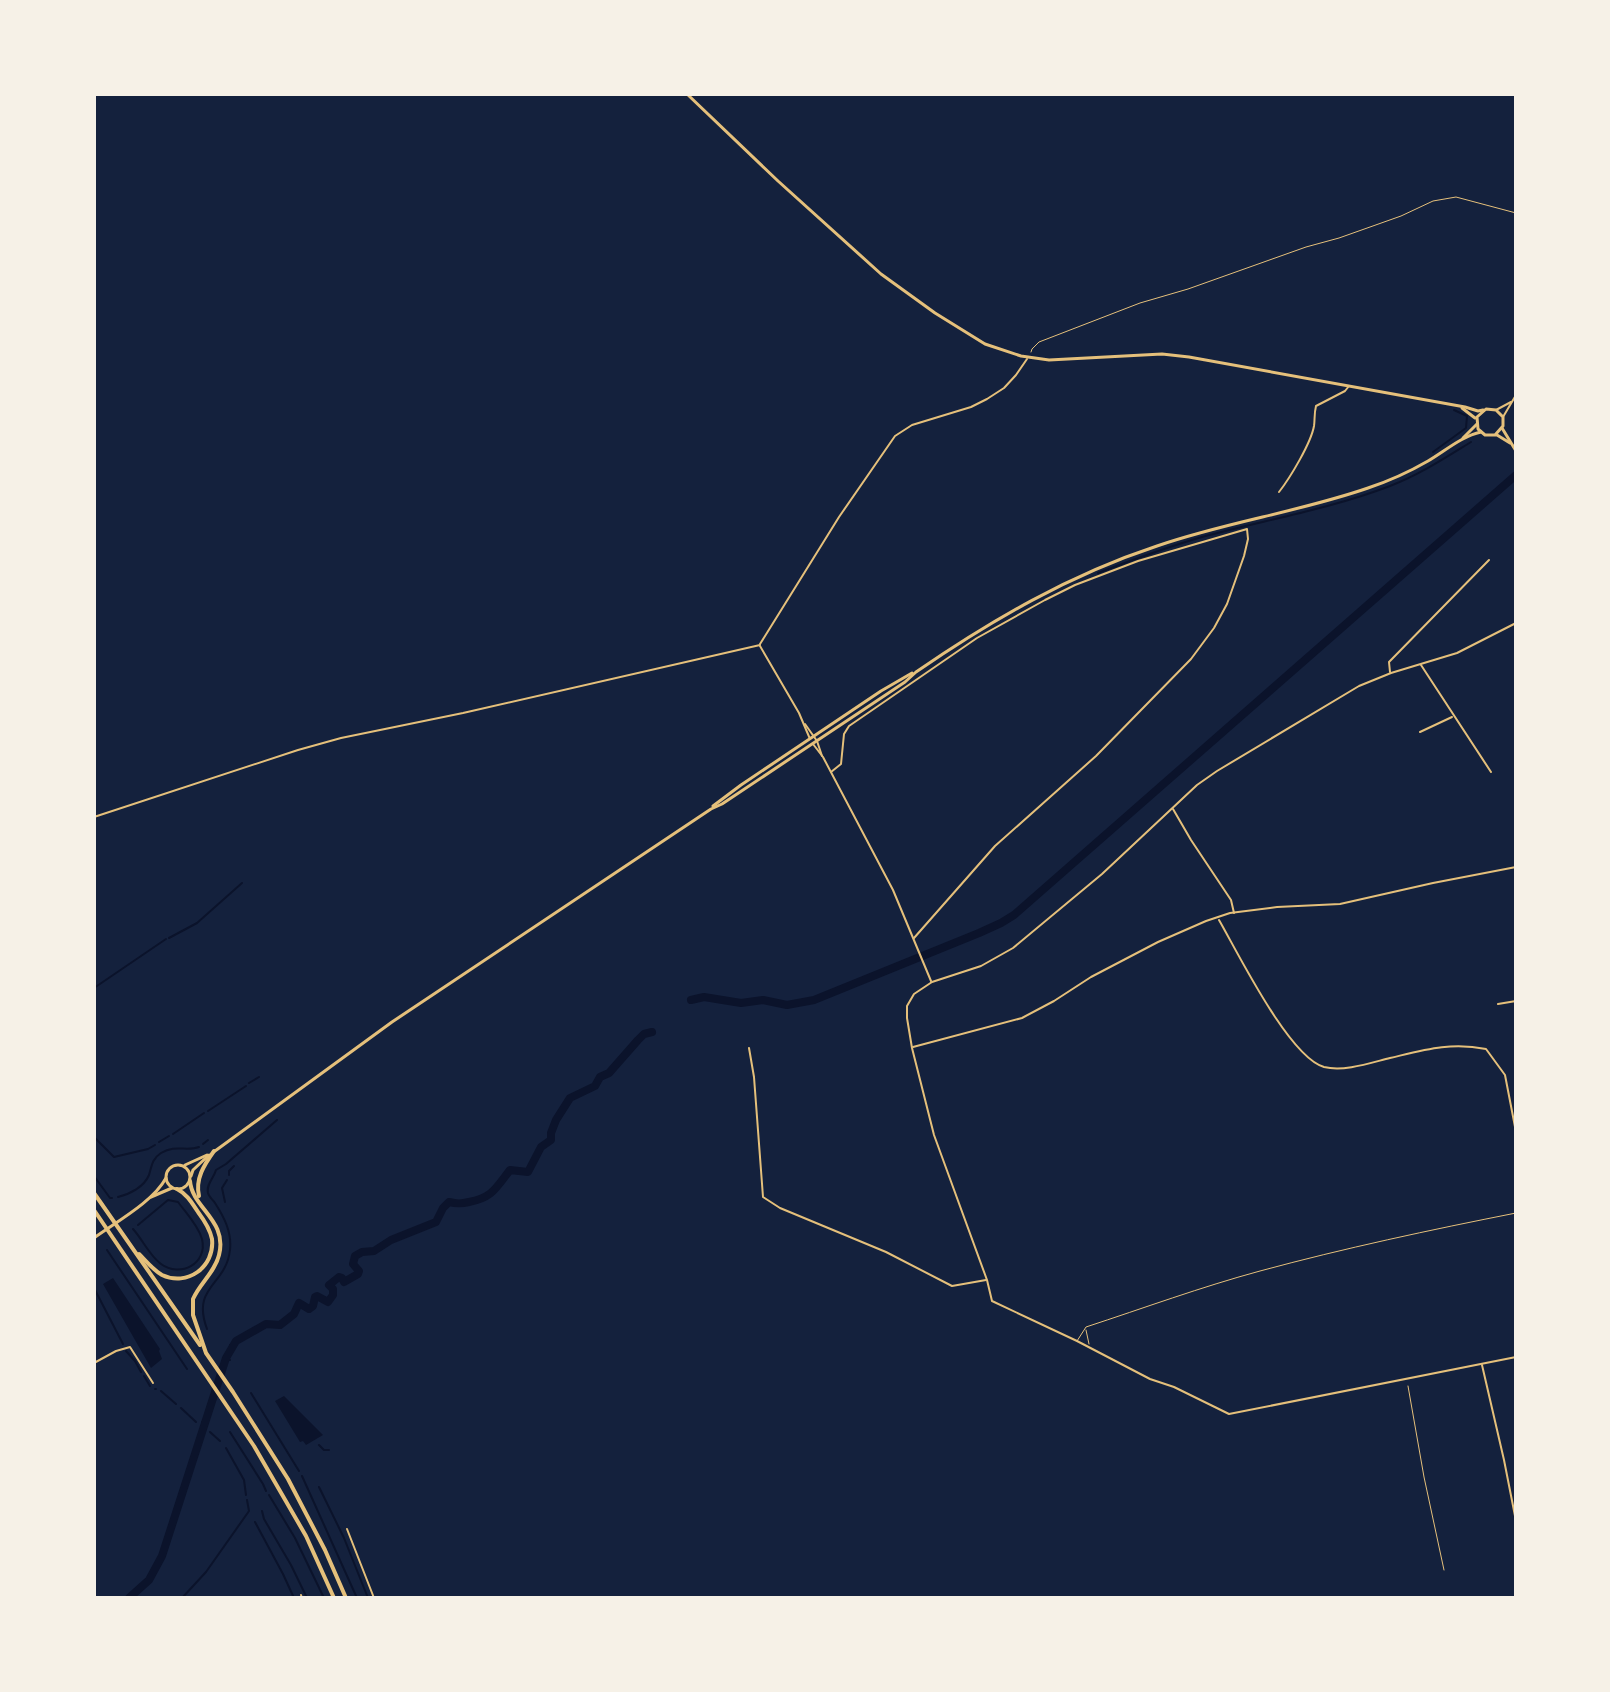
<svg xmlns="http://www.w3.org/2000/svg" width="1610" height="1692" font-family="'IBM Plex Serif',serif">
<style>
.water{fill:#0b132b}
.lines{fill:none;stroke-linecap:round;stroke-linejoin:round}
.stream{stroke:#0b132b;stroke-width:2}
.river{stroke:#0b132b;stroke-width:8}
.path{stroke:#e5c07b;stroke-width:1}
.service{stroke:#e5c07b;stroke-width:1}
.minor{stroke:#e5c07b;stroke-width:2}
.tertiary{stroke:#e5c07b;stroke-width:2}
.secondary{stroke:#e5c07b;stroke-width:3}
.motorway{stroke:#e5c07b;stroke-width:4}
</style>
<rect width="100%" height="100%" fill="#14213d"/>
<!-- water -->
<g class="water">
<polygon points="113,1278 160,1349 159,1351 162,1359 151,1368 103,1284"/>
<polygon points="284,1396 323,1435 306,1445 303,1441 300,1442 275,1401"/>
</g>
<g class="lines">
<!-- stream -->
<g class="stream">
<polyline points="1433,452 1466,428 1467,416 1454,410"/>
<path d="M1098,573C1132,560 1167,547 1202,537C1265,520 1330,509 1390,486C1419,475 1445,458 1471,442"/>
<polyline points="169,938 197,923 242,883"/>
<polyline points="94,988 166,939"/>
<polyline points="249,1083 259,1077"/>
<polyline points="208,1111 246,1086"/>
<polyline points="173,1134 204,1113"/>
<polyline points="94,1137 114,1157 148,1149 155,1145"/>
<polyline points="159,1142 169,1136"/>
<polyline points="203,1144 208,1140"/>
<polyline points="229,1175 229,1171 234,1166"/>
<polyline points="94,1176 110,1198 112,1198"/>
<path d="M118,1197C130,1194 144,1187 149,1175C152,1165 152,1159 161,1153C176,1144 186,1152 199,1147"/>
<polyline points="225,1202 222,1188 227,1180"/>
<path d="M133,1229C143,1240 149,1255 161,1264C180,1278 208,1264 202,1239C198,1225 186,1213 178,1202L168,1200L138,1225"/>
<polyline points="107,1250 187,1369"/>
<polyline points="94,1288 123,1344"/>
<path d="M207,1329C191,1286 226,1286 230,1250C232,1232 224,1217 215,1203C213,1200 209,1197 208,1193C206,1184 214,1178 216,1170L226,1164L277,1120"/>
<polyline points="230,1345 231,1347"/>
<polyline points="126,1351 135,1361 141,1372"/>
<polyline points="226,1358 230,1360"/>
<polyline points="144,1376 150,1386"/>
<polyline points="155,1389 156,1389"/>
<polyline points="161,1391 176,1404"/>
<polyline points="251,1393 299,1471"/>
<polyline points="181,1408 196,1422"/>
<polyline points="202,1422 205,1430"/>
<polyline points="210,1432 220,1441"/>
<polyline points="230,1432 263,1484 266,1491"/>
<polyline points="319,1445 324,1450 329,1450"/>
<polyline points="226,1448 244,1480 246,1495"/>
<polyline points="302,1476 357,1598"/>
<polyline points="319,1487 344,1538 368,1598"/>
<polyline points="269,1495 295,1538 324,1598"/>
<polyline points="262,1511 264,1519 291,1565 307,1598"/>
<polyline points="255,1522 283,1574 294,1598"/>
<polyline points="182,1598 206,1572 249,1511 247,1500"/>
</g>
<!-- river -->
<g class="river">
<polyline points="691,1000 704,997 741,1003 763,1000 787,1005 814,1000 979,933 1001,923 1014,915 1516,475"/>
<path d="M129,1598L149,1580L162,1556L226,1358L236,1341L266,1324L280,1325L294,1314L299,1303L309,1309L313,1306L315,1297L317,1296L328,1302L333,1295V1289L329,1285L339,1277L342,1278L344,1282L358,1274L359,1271L353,1264L355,1256L362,1252L374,1251L391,1240L436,1222L443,1208L449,1202C457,1204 461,1204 469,1202C492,1198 496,1188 510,1170L528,1172L541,1147L551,1140V1133L556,1120L570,1098L595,1086L600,1077L609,1073L638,1040L644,1034L652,1032"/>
</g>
<!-- path -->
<g class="path">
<polyline points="1031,352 1032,349 1039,342 1140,303 1188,289 1306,247 1339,238 1401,216 1433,201 1456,197 1516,213"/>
<polyline points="1408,1386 1424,1477 1444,1570"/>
</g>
<!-- service -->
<g class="service">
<polyline points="1086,1330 1089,1344"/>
<path d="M1077,1341L1086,1327C1144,1308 1201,1287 1260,1271C1345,1248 1430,1230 1516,1213"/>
</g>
<!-- minor -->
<g class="minor">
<path d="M1279,492C1290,478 1311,443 1314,426C1315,419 1314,414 1316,406L1345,391L1349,386"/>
<polyline points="1516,623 1457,653 1391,673 1359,686 1217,771 1197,785 1102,874 1013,948 981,966 932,982 914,994 907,1006 907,1018 912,1048 934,1135 987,1280 992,1301 1077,1341 1150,1379 1174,1387 1229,1414 1516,1357"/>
<polyline points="760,644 839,517 895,436 912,425 971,407 987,399 1004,388 1016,375 1027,359"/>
<polyline points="760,646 799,713 810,739"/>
<polyline points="1421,665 1491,772"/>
<polyline points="1390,672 1389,662 1489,560"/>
<polyline points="805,724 817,741 822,756"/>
<polyline points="1420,732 1452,717"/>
<polyline points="813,744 823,757 893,890 931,981"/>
<polyline points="831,772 841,764 844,734 849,726 977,638 1045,600 1075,585 1138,561 1247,529 1248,539 1244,556 1227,604 1214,628 1191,659 1096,756 995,846 914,938"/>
<polyline points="1173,809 1191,840 1231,900 1234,913"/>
<polyline points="94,817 298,750 341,738 463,713 760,645"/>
<path d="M1219,920C1238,953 1289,1057 1324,1067C1344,1072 1370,1063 1390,1058C1424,1050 1450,1042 1486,1049L1505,1075L1516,1132"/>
<polyline points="1498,1004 1516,1001"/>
<polyline points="913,1047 1022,1018 1054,1001 1091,977 1158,942 1206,921 1230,913 1277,907 1340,904 1433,883 1516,867"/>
<polyline points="749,1048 754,1077 763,1197 780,1208 886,1252 952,1286 986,1280"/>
<polyline points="94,1363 116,1351 130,1347 153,1383"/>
<polyline points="1482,1365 1504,1460 1516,1521"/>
<polyline points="347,1529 374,1598"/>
<polyline points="301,1595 302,1598"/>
</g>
<!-- tertiary -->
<g class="tertiary">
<polyline points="1496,410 1511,402"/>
<polyline points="1503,417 1516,395"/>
</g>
<!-- secondary -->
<g class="secondary">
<polyline points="687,94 778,181 881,274 935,313 985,344 1021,356 1049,360 1162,354 1189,357 1465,407 1478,411 1483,410"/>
<polyline points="1462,408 1475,418"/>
<polyline points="1502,428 1516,451"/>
<polyline points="1495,435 1503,426 1503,417 1496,410 1486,409 1477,417 1478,429 1485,435 1497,435 1510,443"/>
<polyline points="1463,438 1477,424"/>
<polyline points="713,806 741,785 881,691 912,673"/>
<path d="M215,1151L392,1022L711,809L722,804L905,682L916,672C992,620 1069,575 1157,546C1226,522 1299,512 1368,488C1389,481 1409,472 1428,461C1445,451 1462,436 1481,432"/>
<circle cx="178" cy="1177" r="12"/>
<polyline points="185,1165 207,1155"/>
<polyline points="191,1176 193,1170 209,1155"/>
<polyline points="151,1197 172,1188"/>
<path d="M94,1238C116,1222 153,1202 166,1178"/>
</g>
<!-- motorway -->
<g class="motorway">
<path d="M190,1181C192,1208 228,1220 219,1255C215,1272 200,1283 193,1299V1315L206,1353L233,1392L288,1479L325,1550L346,1598"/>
<polyline points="94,1193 200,1345"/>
<path d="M199,1196C195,1179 204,1165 214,1151"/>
<polyline points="94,1210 254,1446 306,1536 334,1598"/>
<path d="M139,1254C146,1261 153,1270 162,1275C187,1287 215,1267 212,1239C210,1229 204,1220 198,1212C192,1203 187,1194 177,1189"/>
</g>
</g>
<!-- border -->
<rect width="1610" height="1692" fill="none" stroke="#f6f1e7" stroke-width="192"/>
</svg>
